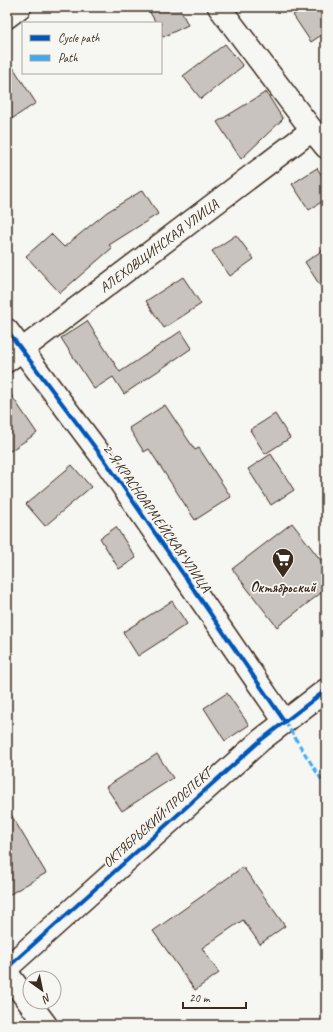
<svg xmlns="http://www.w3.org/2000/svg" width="333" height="1032" font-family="Caveat,sans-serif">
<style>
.building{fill:#c8c3be;stroke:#3b2a1e}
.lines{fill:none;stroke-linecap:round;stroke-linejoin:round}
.street-casing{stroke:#3b2a1e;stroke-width:25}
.secondary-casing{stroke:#3b2a1e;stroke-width:25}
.street{stroke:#f6f6f2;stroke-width:22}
.secondary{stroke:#f6f6f2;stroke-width:22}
.quiet{stroke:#3fa9f5;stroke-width:3;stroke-dasharray:6 3;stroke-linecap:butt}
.cycleway-casing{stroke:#f6f6f2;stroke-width:6}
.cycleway{stroke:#0057b8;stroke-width:4}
.labels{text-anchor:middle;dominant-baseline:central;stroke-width:3.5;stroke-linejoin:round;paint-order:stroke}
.street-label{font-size:14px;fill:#3b2a1e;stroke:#f6f6f2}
.poi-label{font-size:14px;font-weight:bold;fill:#3b2a1e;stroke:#f6f6f2}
</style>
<rect width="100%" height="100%" fill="#f6f6f2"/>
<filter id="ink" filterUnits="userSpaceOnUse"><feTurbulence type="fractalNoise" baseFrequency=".025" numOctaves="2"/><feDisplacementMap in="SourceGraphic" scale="8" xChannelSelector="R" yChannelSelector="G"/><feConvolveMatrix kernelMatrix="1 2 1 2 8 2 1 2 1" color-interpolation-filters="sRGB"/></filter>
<g filter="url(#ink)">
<!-- building -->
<g class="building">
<polygon points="147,7 179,7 188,25 163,37 161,34 161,23 156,23"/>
<polygon points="305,7 326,7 326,32 311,42 293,15"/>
<polygon points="225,44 243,66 201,99 183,76"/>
<polygon points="7,58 36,103 7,122"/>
<polygon points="266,92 283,119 241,159 217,122"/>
<polygon points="317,168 326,182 326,199 309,210 292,184"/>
<polygon points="143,190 158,214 109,245 112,248 60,293 26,256 51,234 64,247 107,212"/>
<polygon points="236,235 254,259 230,276 212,251"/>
<polygon points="326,248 326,295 305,262"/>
<polygon points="183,277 201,304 164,328 146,301"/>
<polygon points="87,321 120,372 181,331 192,348 124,394 113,377 94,389 61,338"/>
<polygon points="7,389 37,433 7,453"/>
<polygon points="165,405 195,450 199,448 231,497 195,520 149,449 144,452 129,428"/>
<polygon points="275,414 290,438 265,454 250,430"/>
<polygon points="271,454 294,490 271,505 248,469"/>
<polygon points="72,465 91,487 45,526 26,504"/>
<polygon points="292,523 326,567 326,589 277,627 232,569"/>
<polygon points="116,527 136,558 119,569 100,538"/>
<polygon points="172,601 187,624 138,656 123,632"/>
<polygon points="227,693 249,725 225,741 204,708"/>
<polygon points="157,754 173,778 122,811 106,787"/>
<polygon points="7,808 46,873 7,896"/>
<polygon points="243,867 285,926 260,944 243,920 202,948 219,973 195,990 153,931"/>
</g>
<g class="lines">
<!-- street casing -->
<g class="street-casing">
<g id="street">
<polyline points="219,7 312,130 326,147"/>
<polyline points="7,17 20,7"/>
<polyline points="7,330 106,462 285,722"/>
<polyline points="7,361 312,130"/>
<polyline points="7,973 46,1025"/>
</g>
</g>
<!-- secondary casing -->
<g class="secondary-casing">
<polyline id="secondary" points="7,968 261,740 326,690"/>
</g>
<!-- street -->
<use href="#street" class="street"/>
<!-- secondary -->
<use href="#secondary" class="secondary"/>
<!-- quiet -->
<polyline class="quiet" points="285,722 326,787"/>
<!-- cycleway casing -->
<g class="cycleway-casing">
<g id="cycleway">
<polyline points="7,330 106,462 285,722"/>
<polyline points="7,968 261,740 326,690"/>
</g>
</g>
<!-- cycleway -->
<use href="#cycleway" class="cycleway"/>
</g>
</g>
<!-- icons -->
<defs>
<g id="supermarket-pin" transform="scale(1.15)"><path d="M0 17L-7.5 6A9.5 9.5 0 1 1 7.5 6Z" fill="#3b2a1e" stroke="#f6f6f2"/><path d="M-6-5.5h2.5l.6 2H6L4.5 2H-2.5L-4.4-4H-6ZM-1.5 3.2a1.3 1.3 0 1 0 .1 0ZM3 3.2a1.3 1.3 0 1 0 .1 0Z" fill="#fff"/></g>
</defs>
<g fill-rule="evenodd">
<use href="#supermarket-pin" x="283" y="559"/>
</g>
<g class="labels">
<!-- street labels -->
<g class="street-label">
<text transform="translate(159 246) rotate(-37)">АЛЕХОВЩИНСКАЯ УЛИЦА</text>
<text transform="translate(157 518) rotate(55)">2-Я КРАСНОАРМЕЙСКАЯ УЛИЦА</text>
<text transform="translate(157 818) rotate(-42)">ОКТЯБРЬСКИЙ ПРОСПЕКТ</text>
</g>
<!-- poi labels -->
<g class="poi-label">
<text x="283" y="587">Октябрьский</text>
</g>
</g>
<!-- margin -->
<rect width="333" height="1032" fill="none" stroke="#f6f6f2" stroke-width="24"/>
<rect x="12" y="12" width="309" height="1008" fill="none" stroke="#3b2a1e" stroke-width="1.5" filter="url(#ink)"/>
<!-- legend -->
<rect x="22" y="22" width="140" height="52" fill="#f6f6f2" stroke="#aba49d"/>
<rect x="30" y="35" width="20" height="6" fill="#0057b8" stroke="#aba49d"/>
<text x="58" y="42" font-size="12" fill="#3b2a1e">Cycle path</text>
<rect x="30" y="55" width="20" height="6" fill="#3fa9f5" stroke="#aba49d"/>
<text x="58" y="62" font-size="12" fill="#3b2a1e">Path</text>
<!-- north arrow -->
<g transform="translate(42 990) rotate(147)"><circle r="19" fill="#f6f6f2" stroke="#aba49d"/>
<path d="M0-3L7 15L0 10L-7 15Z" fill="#3b2a1e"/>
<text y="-6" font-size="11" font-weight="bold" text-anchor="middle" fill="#3b2a1e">N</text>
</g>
<!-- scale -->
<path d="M183 1002v6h63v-6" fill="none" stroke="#3b2a1e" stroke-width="2"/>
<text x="189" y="1002" font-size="12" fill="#3b2a1e" stroke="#f6f6f2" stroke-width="3" paint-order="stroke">20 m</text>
</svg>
